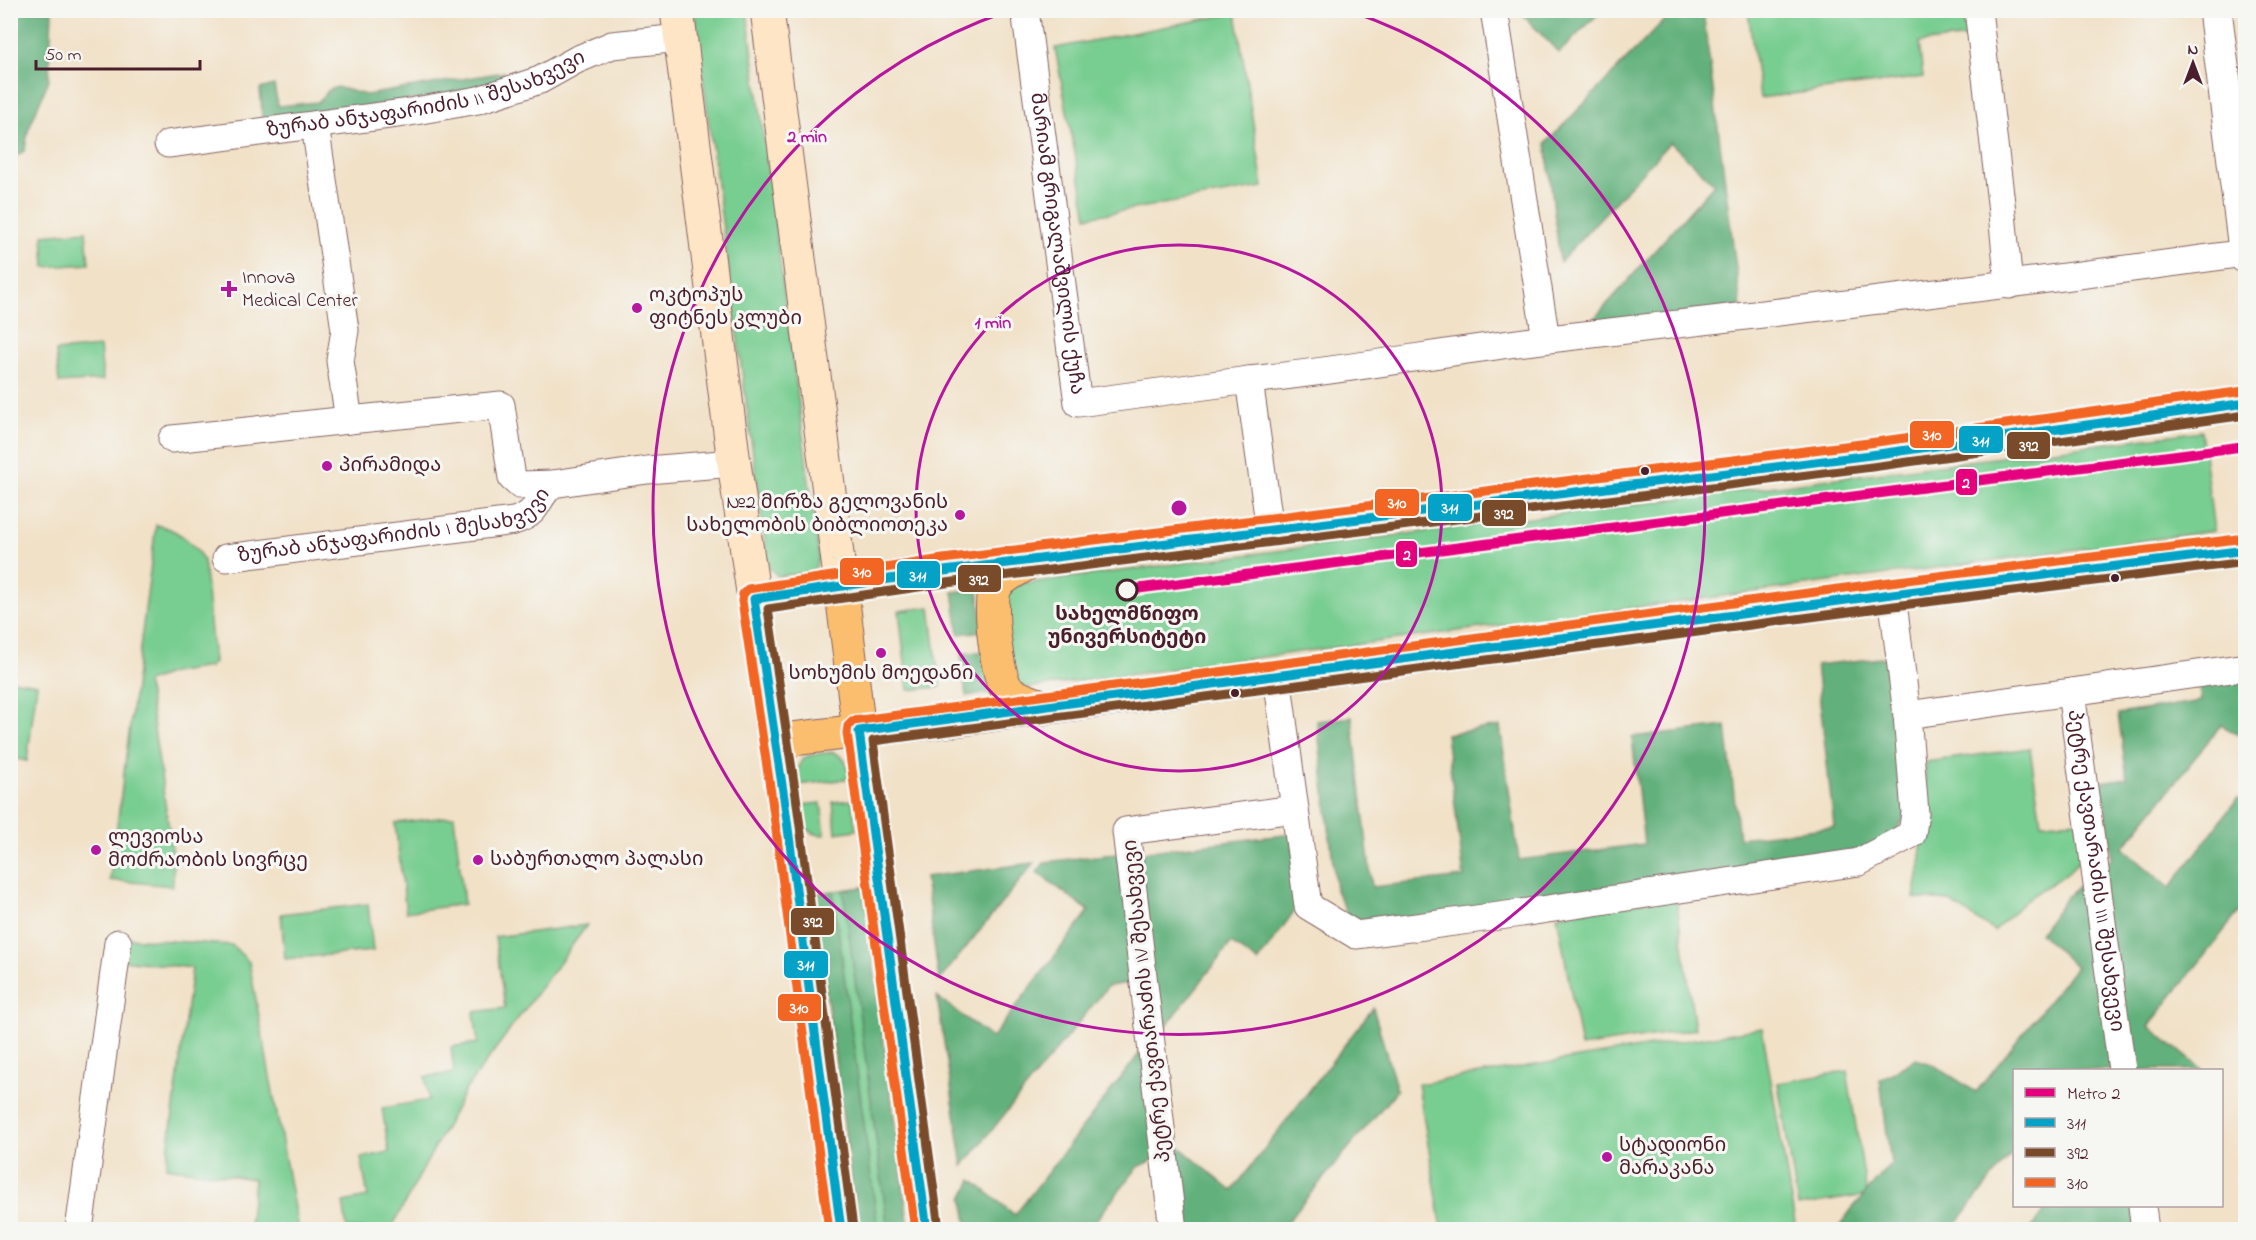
<svg xmlns="http://www.w3.org/2000/svg" width="2256" height="1240" font-family="'Indie Flower','Noto Sans Georgian',sans-serif">
<style>
.green{fill:#78cd91;stroke:#61765e;stroke-width:1.5}
.forest{fill:#62b07b;stroke:#566853;stroke-width:1.5}
.lines{fill:none;stroke-linecap:round;stroke-linejoin:round}
.minor-casing{stroke:#846362;stroke-width:29}
.tertiary-casing{stroke:#846362;stroke-width:35}
.secondary-casing{stroke:#846362;stroke-width:35}
.primary-casing{stroke:#846362;stroke-width:35}
.minor{stroke:#fff;stroke-width:27}
.tertiary{stroke:#fff;stroke-width:33}
.secondary{stroke:#fde5c5;stroke-width:33}
.primary{stroke:#fbbe6e;stroke-width:33}
.bus-1-casing{stroke:#f6f6f2;stroke-width:14}
.bus-2-casing{stroke:#f6f6f2;stroke-width:14}
.bus-3-casing{stroke:#f6f6f2;stroke-width:14}
.bus-1{stroke:#04a2c6;stroke-width:9}
.bus-2{stroke:#7a4b2a;stroke-width:9}
.bus-3{stroke:#f26522;stroke-width:9}
.metro-1-casing{stroke:#f6f6f2;stroke-width:15}
.metro-1{stroke:#e5007d;stroke-width:10}
.ring{fill:none;stroke:#b5179e;stroke-width:3}
.poi-dot{fill:#b5179e;stroke:#f6f6f2;stroke-width:2}
.bus-dot{fill:#4a1f2b;stroke:#f6f6f2;stroke-width:2}
.stop-dot{fill:#f6f6f2;stroke:#4a1f2b;stroke-width:3}
.labels{text-anchor:middle;dominant-baseline:central;stroke-width:6;stroke-linejoin:round;paint-order:stroke}
.street-label{font-size:20px;fill:#4a1f2b;stroke:#f6f6f2}
.poi-label{font-size:20px;fill:#4a1f2b;stroke:#f6f6f2;text-anchor:start}
.stop-label{font-size:20px;font-weight:bold;fill:#4a1f2b;stroke:#f6f6f2}
.centre{fill:#b5179e;stroke:#f6f6f2;stroke-width:3}
.ring-label{font-size:18px;text-anchor:middle;font-weight:bold;fill:#b5179e;stroke:#f6f6f2;stroke-width:6;stroke-linejoin:round;paint-order:stroke}
.line-badge{stroke:#f6f6f2;stroke-width:2}
.badge-label{font-size:16px;text-anchor:middle;font-weight:bold;fill:#fff}
</style>
<rect width="100%" height="100%" fill="#f6f6f2"/>
<filter id="ink" filterUnits="userSpaceOnUse"><feTurbulence type="fractalNoise" baseFrequency=".0167" numOctaves="2"/><feDisplacementMap in="SourceGraphic" scale="12" xChannelSelector="R" yChannelSelector="G"/><feConvolveMatrix kernelMatrix="1 2 1 2 8 2 1 2 1" color-interpolation-filters="sRGB"/></filter>
<filter id="wash" filterUnits="userSpaceOnUse"><feTurbulence type="fractalNoise" baseFrequency=".008" numOctaves="4" result="noise"/><feDisplacementMap in="SourceGraphic" scale="24" xChannelSelector="R" yChannelSelector="G"/><feGaussianBlur stdDeviation="1.35" result="paint"/><feColorMatrix in="noise" values="0 0 0 0 0 0 0 0 0 0 0 0 0 0 0 0 0 1.4 0 .05"/><feComposite in="paint" operator="in"/></filter>
<g filter="url(#wash)">
<rect width="100%" height="100%" fill="#f1e1c7"/>
<!-- green -->
<g class="green">
<polygon points="694,11 747,11 819,557 815,569 808,573 778,576 768,567"/>
<polygon points="1748,11 1966,11 1968,37 1919,43 1923,77 1760,98"/>
<polygon points="1236,13 1263,187 1087,217 1055,48"/>
<polygon points="86,231 89,264 45,267 43,235"/>
<polygon points="100,347 103,380 59,383 56,351"/>
<polygon points="2201,431 2214,531 1028,688 1012,680 1001,597 1013,585"/>
<path d="M156,525C178,529 193,542 204,561L214,662L209,667L172,673L147,682L173,856V886L110,880Z"/>
<polygon points="930,607 940,687 908,690 899,611"/>
<polygon points="11,680 37,684 27,761 11,758"/>
<polygon points="2030,748 2041,823 2078,821 2082,858 2067,873 2027,899 1994,931 1949,901 1914,898 1921,859 1920,810 1924,796 1926,762"/>
<path d="M833,752C847,758 847,764 849,779L798,785C796,753 805,756 833,752Z"/>
<polygon points="852,800 856,830 836,833 833,802"/>
<path d="M821,803L825,835C804,835 803,822 801,805Z"/>
<polygon points="454,816 464,904 406,912 395,823"/>
<polygon points="863,887 909,1229 858,1229 813,894"/>
<polygon points="1676,897 1695,1029 1581,1047 1557,915"/>
<polygon points="368,904 373,951 285,959 281,914"/>
<polygon points="587,925 466,1089 391,1229 347,1229 343,1202 368,1197 361,1158 389,1152 382,1108 429,1100 425,1077 454,1073 451,1047 478,1043 474,1012 505,1008 495,937"/>
<polygon points="126,938 232,945 249,962 298,1229 249,1229 254,1179 166,1167 192,968 123,960"/>
<polygon points="1762,1028 1796,1229 1442,1229 1418,1084"/>
<polygon points="1847,1071 1867,1195 1798,1206 1778,1083"/>
</g>
<!-- forest -->
<g class="forest">
<polygon points="11,10 52,11 49,79 28,131 25,150 11,160"/>
<polygon points="1519,11 1601,11 1559,53"/>
<polygon points="1673,11 1703,11 1741,307 1584,330 1714,184 1670,142 1560,262 1546,143"/>
<polygon points="504,72 507,77 487,89 263,122 260,89 274,85 278,106 318,102 329,90 337,87 366,95"/>
<polygon points="978,589 984,631 959,634 953,592"/>
<polygon points="985,651 991,693 966,696 961,654"/>
<polygon points="1890,657 1908,812 1892,837 1863,857 1383,927 1350,920 1336,890 1317,721 1352,717 1372,887 1464,877 1446,734 1500,726 1519,860 1644,844 1632,737 1726,726 1739,838 1834,827 1816,665"/>
<polygon points="2245,671 2245,738 2221,725 2123,848 2170,888 2237,799 2245,799 2245,904 2149,1026 2203,1070 2014,1070 2014,1150 1952,1229 1837,1230 1851,1210 1891,1164 1880,1080 1916,1059 1932,1064 1976,1092 2076,967 2040,933 2067,896 2112,858 2102,782 2127,778 2118,714 2201,701 2198,678"/>
<polygon points="1292,834 1300,903 1258,962 1231,943 1157,1038 1135,853"/>
<polygon points="1122,853 1137,982 1108,986 963,1166 937,997 992,1038 1089,911 1037,872 1045,862"/>
<polygon points="1034,863 939,981 925,877"/>
<polygon points="863,887 909,1229 888,1229 843,890"/>
<polygon points="833,891 878,1229 858,1229 813,894"/>
<polygon points="1373,1008 1397,1090 1281,1229 1180,1229 1170,1160 1177,1145 1232,1191"/>
<polygon points="1143,1049 1156,1159 1138,1167 1089,1229 968,1229 963,1198 972,1180 1015,1215"/>
<polygon points="2048,1206 2133,1206 2136,1230 2030,1230"/>
</g>
</g>
<g filter="url(#ink)">
<g class="lines">
<!-- minor casing -->
<g class="minor-casing">
<g id="minor">
<path id="s1" d="M1025,10L1078,403L1249,380L1270,530"/>
<polyline points="1494,10 1546,339"/>
<polyline points="1978,10 2001,203 2009,285"/>
<polyline points="315,125 345,330 340,361 349,420 501,405 512,478 520,485 553,484"/>
<path id="s2" d="M168,144L404,113L478,100L540,80L576,60L612,45L680,38"/>
<path d="M1249,380C1349,370 1448,351 1549,339C1781,312 2013,285 2245,253"/>
<polyline points="172,439 349,420"/>
<path id="s3" d="M226,558L514,521C542,512 534,499 553,484L647,470L734,463"/>
<polyline points="1277,676 1308,906 1356,935 1364,934 1514,914 1859,862 1912,834 1915,813 1907,715 1892,594"/>
<polyline points="2071,692 2246,667"/>
<path id="s4" d="M1907,715L2071,692L2122,1070"/>
<polyline points="2142,1206 2145,1230"/>
<polyline points="79,1230 118,943"/>
<polyline points="1173,1230 1126,831 1295,809"/>
</g>
</g>
<!-- tertiary casing -->
<g class="tertiary-casing">
<polyline id="tertiary" points="2215,10 2246,257"/>
</g>
<!-- secondary casing -->
<g class="secondary-casing">
<g id="secondary">
<polyline points="677,10 734,463 754,599"/>
<polyline points="767,10 841,585"/>
<polyline points="859,731 927,1230"/>
<polyline points="775,741 841,1230"/>
</g>
</g>
<!-- primary casing -->
<g class="primary-casing">
<g id="primary">
<polyline points="2246,403 1871,455 944,571 754,599 775,741 954,720 1892,594 2246,550"/>
<path d="M1030,562C1019,569 1003,576 996,586C987,598 997,678 1007,689C1016,699 1032,702 1045,707"/>
<polyline points="841,585 859,731"/>
</g>
</g>
<!-- minor -->
<use href="#minor" class="minor"/>
<!-- tertiary -->
<use href="#tertiary" class="tertiary"/>
<!-- secondary -->
<use href="#secondary" class="secondary"/>
<!-- primary -->
<use href="#primary" class="primary"/>
<!-- bus-1 casing -->
<g class="bus-1-casing">
<g id="bus-1">
<polyline points="841,1230 784,798 754,599 944,571 1871,455 2246,403"/>
<polyline points="927,1230 859,731 1892,594 2246,550"/>
</g>
</g>
<!-- bus-2 casing -->
<g class="bus-2-casing">
<g id="bus-2">
<polyline points="853,1228 796,796 768,609 946,583 1872,467 2246,415"/>
<polyline points="939,1228 873,741 1894,606 2246,562"/>
</g>
</g>
<!-- bus-3 casing -->
<g class="bus-3-casing">
<g id="bus-3">
<polyline points="829,1230 772,800 742,601 743,594 748,589 943,559 1869,443 2244,391"/>
<polyline points="915,1230 847,733 848,726 853,721 1890,582 2245,538"/>
</g>
</g>
<!-- bus-1 -->
<use href="#bus-1" class="bus-1"/>
<!-- bus-2 -->
<use href="#bus-2" class="bus-2"/>
<!-- bus-3 -->
<use href="#bus-3" class="bus-3"/>
<!-- metro-1 casing -->
<g class="metro-1-casing">
<polyline id="metro-1" points="1127,590 2246,446"/>
</g>
<!-- metro-1 -->
<use href="#metro-1" class="metro-1"/>
</g>
</g>
<!-- distance rings -->
<g class="ring">
<circle cx="1179" cy="508" r="263"/>
<path d="M1350 11A526 526 0 1 1 1008 11"/>
</g>
<!-- markers -->
<g class="poi-dot">
<path d="M226 280h6v6h6v6h-6v6h-6v-6h-6v-6h6z"/>
<circle cx="637" cy="308" r="6"/>
<circle cx="327" cy="466" r="6"/>
<circle cx="960" cy="515" r="6"/>
<circle cx="881" cy="653" r="6"/>
<circle cx="96" cy="850" r="6"/>
<circle cx="478" cy="860" r="6"/>
<circle cx="1607" cy="1157" r="6"/>
</g>
<g class="bus-dot">
<circle cx="1645" cy="471" r="5"/>
<circle cx="2115" cy="578" r="5"/>
<circle cx="1235" cy="693" r="5"/>
</g>
<circle class="stop-dot" cx="1127" cy="590" r="10"/>
<g class="labels">
<!-- street labels -->
<g class="street-label">
<text stroke="none"><textPath href="#s2" startOffset="264">ზურაბ ანჯაფარიძის II შესახვევი</textPath></text>
<text stroke="none"><textPath href="#s1" startOffset="236">მარიამ გრიგალაშვილის ქუჩა</textPath></text>
<text stroke="none"><textPath href="#s3" startOffset="174">ზურაბ ანჯაფარიძის I შესახვევი</textPath></text>
<text stroke="none"><textPath href="#s4" startOffset="346">პეტრე ქავთარაძის III შესახვევი</textPath></text>
<text transform="translate(1148 1001) rotate(-96)">პეტრე ქავთარაძის IV შესახვევი</text>
</g>
<!-- poi labels -->
<g class="poi-label">
<text x="242" y="278">Innova<tspan x="242" dy="23">Medical Center</tspan></text>
<text x="649" y="296">ოკტოპუს<tspan x="649" dy="23">ფიტნეს კლუბი</tspan></text>
<text x="339" y="466">პირამიდა</text>
<text x="948" y="503" text-anchor="end">№2 მირზა გელოვანის<tspan x="948" dy="23">სახელობის ბიბლიოთეკა</tspan></text>
<text x="881" y="674" text-anchor="middle">სოხუმის მოედანი</text>
<text x="108" y="838">ლევიოსა<tspan x="108" dy="23">მოძრაობის სივრცე</tspan></text>
<text x="490" y="860">საბურთალო პალასი</text>
<text x="1619" y="1146">სტადიონი<tspan x="1619" dy="23">მარაკანა</tspan></text>
</g>
<!-- stop labels -->
<g class="stop-label">
<text x="1127" y="615">სახელმწიფო<tspan x="1127" dy="23">უნივერსიტეტი</tspan></text>
</g>
</g>
<circle cx="1179" cy="508" r="9" class="centre"/>
<g class="ring-label">
<text x="807" y="142">2 min</text>
<text x="993" y="328">1 min</text>
</g>
<g class="line-badge">
<rect x="1909" y="420" width="46" height="29" rx="6" fill="#f26522"/>
<rect x="1958" y="425" width="46" height="29" rx="6" fill="#04a2c6"/>
<rect x="2006" y="431" width="45" height="29" rx="6" fill="#7a4b2a"/>
<rect x="1955" y="468" width="23" height="28" rx="6" fill="#e5007d"/>
<rect x="1374" y="488" width="46" height="29" rx="6" fill="#f26522"/>
<rect x="1427" y="493" width="46" height="29" rx="6" fill="#04a2c6"/>
<rect x="1481" y="499" width="46" height="28" rx="6" fill="#7a4b2a"/>
<rect x="1395" y="540" width="23" height="28" rx="6" fill="#e5007d"/>
<rect x="839" y="557" width="46" height="29" rx="6" fill="#f26522"/>
<rect x="896" y="560" width="45" height="29" rx="6" fill="#04a2c6"/>
<rect x="957" y="564" width="45" height="29" rx="6" fill="#7a4b2a"/>
<rect x="790" y="907" width="45" height="29" rx="6" fill="#7a4b2a"/>
<rect x="783" y="950" width="46" height="29" rx="6" fill="#04a2c6"/>
<rect x="777" y="993" width="45" height="29" rx="6" fill="#f26522"/>
</g>
<g class="badge-label">
<text x="1932" y="440">310</text>
<text x="1981" y="446">311</text>
<text x="2029" y="451">392</text>
<text x="1966" y="488">2</text>
<text x="1397" y="508">310</text>
<text x="1450" y="513">311</text>
<text x="1504" y="519">392</text>
<text x="1407" y="560">2</text>
<text x="862" y="577">310</text>
<text x="918" y="581">311</text>
<text x="979" y="585">392</text>
<text x="813" y="927">392</text>
<text x="806" y="970">311</text>
<text x="799" y="1013">310</text>
</g>
<!-- margin -->
<rect width="2256" height="1240" fill="none" stroke="#f6f6f2" stroke-width="36"/>
<!-- legend -->
<rect x="2013" y="1069" width="210" height="138" fill="#f6f6f2" stroke="#b1a0a2" stroke-width="1.5"/>
<rect x="2025" y="1088" width="30" height="9" fill="#e5007d" stroke="#b1a0a2" stroke-width="1.5"/>
<text x="2067" y="1099" font-size="18" fill="#4a1f2b">Metro 2</text>
<rect x="2025" y="1118" width="30" height="9" fill="#04a2c6" stroke="#b1a0a2" stroke-width="1.5"/>
<text x="2067" y="1129" font-size="18" fill="#4a1f2b">311</text>
<rect x="2025" y="1148" width="30" height="9" fill="#7a4b2a" stroke="#b1a0a2" stroke-width="1.5"/>
<text x="2067" y="1159" font-size="18" fill="#4a1f2b">392</text>
<rect x="2025" y="1178" width="30" height="9" fill="#f26522" stroke="#b1a0a2" stroke-width="1.5"/>
<text x="2067" y="1189" font-size="18" fill="#4a1f2b">310</text>
<!-- north arrow -->
<g transform="translate(2193 63)" stroke="#f6f6f2" stroke-width="4.5" paint-order="stroke">
<path d="M0-4.5L10 22L0 15L-10 22Z" fill="#4a1f2b"/>
<text y="-9" font-size="16" font-weight="bold" text-anchor="middle" fill="#4a1f2b">N</text>
</g>
<!-- scale -->
<path d="M36 60v9h164v-9" fill="none" stroke="#4a1f2b" stroke-width="3"/>
<text x="45" y="60" font-size="18" fill="#4a1f2b" stroke="#f6f6f2" stroke-width="4.5" paint-order="stroke">50 m</text>
</svg>
